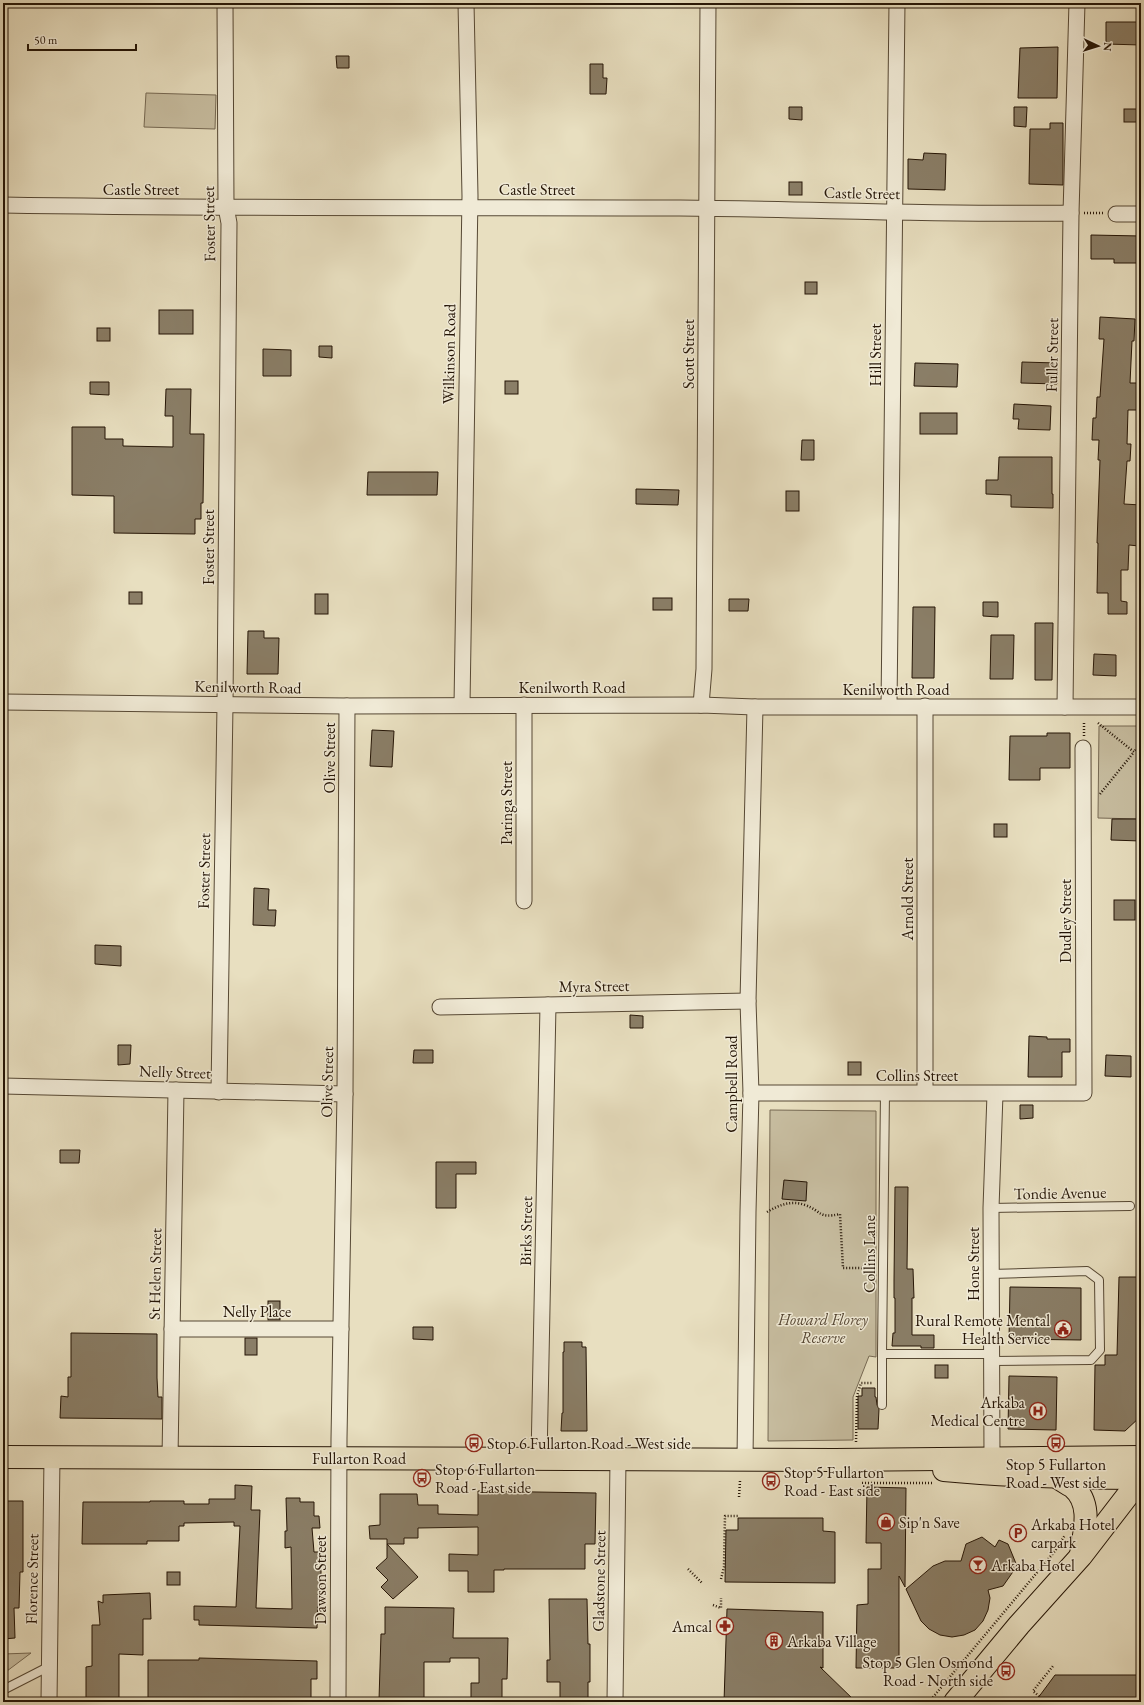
<svg xmlns="http://www.w3.org/2000/svg" width="1144" height="1705" font-family="'EB Garamond',serif">
<style>
.green{fill:#c7bda0;stroke:#766953}
.building{fill:#8a7e67;stroke:#251506}
.lines{fill:none;stroke-linecap:round;stroke-linejoin:round}
.service-casing{stroke:#564834;stroke-width:10}
.minor-casing{stroke:#564834;stroke-width:17}
.primary-casing{stroke:#251506;stroke-width:24}
.trunk-casing{stroke:#251506;stroke-width:24}
.path{stroke:#251506;stroke-width:2.5;stroke-dasharray:1 2;stroke-linecap:butt}
.service{stroke:#f0ead6;stroke-width:8}
.minor{stroke:#f0ead6;stroke-width:15}
.primary{stroke:#e8dfc0;stroke-width:22}
.trunk{stroke:#e8dfc0;stroke-width:22}
.labels{text-anchor:middle;dominant-baseline:central;stroke-width:3;stroke-linejoin:round;paint-order:stroke}
.street-label{font-size:16px;fill:#251506;stroke:#f0ead6}
.park-label{font-size:16px;font-style:italic;fill:#564734;stroke:#f0ead6}
.poi-label{font-size:16px;fill:#251506;stroke:#f0ead6;text-anchor:start}
</style>
<rect width="100%" height="100%" fill="#e8dfc0"/>
<filter id="stains"><feTurbulence type="fractalNoise" baseFrequency=".005" numOctaves="4"/><feColorMatrix values="0 0 0 0 .2 0 0 0 0 .09 0 0 0 0 .02 0 0 0 .5 -.17"/></filter>
<radialGradient id="worn" r=".72"><stop offset=".6" stop-color="#630" stop-opacity="0"/><stop offset="1" stop-color="#630" stop-opacity=".3"/></radialGradient>
<!-- green -->
<g class="green">
<polygon points="146,93 216,95 215,129 144,127"/>
<polygon points="1099,726 1141,726 1141,819 1098,818"/>
<polygon points="770,1110 876,1111 876,1357 869,1356 853,1397 853,1440 768,1441"/>
<polygon points="31,1653 3,1674 3,1654"/>
</g>
<!-- building -->
<g class="building">
<polygon points="1106,22 1141,22 1141,45 1106,44"/>
<polygon points="1058,47 1057,98 1018,98 1020,48"/>
<polygon points="336,56 349,56 349,68 337,68"/>
<polygon points="590,64 603,64 603,78 607,78 606,94 590,94"/>
<polygon points="789,107 802,107 802,120 789,119"/>
<polygon points="1014,107 1027,107 1026,127 1014,126"/>
<rect x="1124" y="109" width="17" height="13"/>
<polygon points="1050,123 1063,123 1063,185 1029,184 1030,129 1050,129"/>
<polygon points="924,153 946,154 945,190 908,189 908,159 923,160"/>
<rect x="789" y="182" width="13" height="13"/>
<polygon points="1091,235 1141,236 1141,263 1114,263 1114,259 1091,259"/>
<rect x="805" y="282" width="12" height="12"/>
<rect x="159" y="310" width="34" height="24"/>
<polygon points="1100,317 1135,319 1134,341 1132,341 1130,383 1141,383 1141,410 1128,410 1127,444 1131,444 1130,461 1127,461 1124,504 1141,505 1141,515 1139,546 1129,545 1128,570 1121,570 1121,601 1127,602 1127,614 1108,614 1108,593 1097,593 1098,543 1097,543 1100,460 1098,460 1099,440 1092,440 1093,418 1096,418 1097,397 1100,397 1104,339 1099,339"/>
<rect x="97" y="328" width="13" height="13"/>
<polygon points="319,346 332,346 332,358 319,357"/>
<polygon points="263,349 291,350 291,376 263,376"/>
<polygon points="1022,362 1057,363 1057,384 1021,383"/>
<polygon points="915,363 958,364 957,387 914,386"/>
<rect x="505" y="381" width="13" height="13"/>
<polygon points="90,382 109,382 109,395 90,394"/>
<polygon points="166,389 191,389 190,434 204,434 203,503 201,503 201,519 195,519 195,534 114,533 114,496 72,495 72,427 105,427 105,439 123,439 123,446 173,447 173,416 165,416"/>
<polygon points="1014,404 1051,406 1050,430 1018,429 1019,419 1013,419"/>
<rect x="920" y="413" width="37" height="21"/>
<polygon points="802,440 814,440 814,460 801,460"/>
<polygon points="999,457 1052,457 1052,494 1053,494 1053,508 1011,507 1011,495 986,494 986,480 998,480"/>
<polygon points="368,472 438,472 437,495 367,495"/>
<polygon points="636,489 679,490 678,505 636,504"/>
<rect x="786" y="491" width="13" height="20"/>
<rect x="129" y="592" width="13" height="12"/>
<rect x="315" y="594" width="13" height="20"/>
<rect x="653" y="598" width="19" height="12"/>
<polygon points="729,599 749,599 748,611 729,611"/>
<polygon points="983,602 998,602 998,617 983,616"/>
<polygon points="913,607 935,607 934,678 912,678"/>
<polygon points="1035,623 1053,623 1052,680 1035,680"/>
<polygon points="248,631 264,631 264,638 279,638 278,674 247,674"/>
<polygon points="991,635 1014,635 1013,679 990,679"/>
<polygon points="1094,654 1116,655 1116,676 1093,675"/>
<polygon points="372,730 394,731 392,767 370,766"/>
<polygon points="1047,733 1070,733 1070,768 1040,768 1040,780 1009,780 1010,736 1047,736"/>
<polygon points="1112,819 1141,819 1141,841 1111,840"/>
<rect x="994" y="824" width="13" height="13"/>
<polygon points="254,888 269,889 268,910 276,910 275,926 253,925"/>
<rect x="1114" y="900" width="21" height="20"/>
<polygon points="95,945 121,946 121,966 95,964"/>
<polygon points="630,1015 643,1016 643,1028 630,1028"/>
<polygon points="1029,1036 1047,1037 1047,1039 1070,1039 1070,1052 1062,1052 1062,1077 1028,1077"/>
<polygon points="118,1045 131,1045 130,1064 118,1065"/>
<polygon points="414,1050 433,1050 433,1063 413,1063"/>
<polygon points="1106,1055 1131,1056 1131,1077 1105,1076"/>
<rect x="848" y="1062" width="13" height="13"/>
<polygon points="1020,1105 1033,1105 1033,1118 1020,1119"/>
<polygon points="60,1150 80,1150 79,1163 60,1163"/>
<polygon points="436,1162 476,1162 476,1174 456,1174 456,1208 436,1208"/>
<polygon points="784,1180 807,1182 806,1201 782,1199"/>
<polygon points="895,1187 908,1187 907,1269 913,1269 914,1298 912,1298 912,1335 934,1335 934,1348 921,1348 921,1346 892,1346 893,1333 895,1333 895,1298 894,1298 894,1281"/>
<polygon points="1119,1277 1141,1277 1141,1416 1125,1431 1094,1430 1095,1365 1105,1365 1105,1355 1117,1355"/>
<polygon points="1010,1287 1081,1288 1081,1340 1009,1339"/>
<rect x="268" y="1301" width="12" height="19"/>
<polygon points="413,1327 433,1327 433,1340 413,1339"/>
<polygon points="71,1333 157,1334 157,1378 158,1397 162,1397 162,1419 60,1418 61,1396 68,1397 68,1377 71,1377"/>
<rect x="245" y="1338" width="12" height="17"/>
<polygon points="564,1342 582,1342 582,1347 586,1347 587,1431 561,1431 562,1413 563,1413 563,1352 564,1352"/>
<rect x="935" y="1365" width="13" height="13"/>
<polygon points="1009,1376 1057,1377 1056,1430 1008,1429"/>
<polygon points="862,1388 875,1388 875,1397 876,1397 877,1405 879,1409 878,1429 858,1429 858,1396 862,1396"/>
<polygon points="235,1485 252,1486 251,1510 260,1510 256,1608 292,1609 291,1547 285,1548 285,1531 287,1531 286,1498 300,1498 300,1502 314,1502 314,1516 319,1516 320,1528 312,1528 314,1552 321,1552 321,1594 318,1594 317,1628 199,1625 199,1620 194,1620 194,1606 236,1607 240,1526 234,1526 234,1522 184,1523 184,1526 179,1526 179,1541 147,1541 147,1544 82,1544 83,1502 150,1502 150,1501 184,1501 184,1504 209,1504 209,1499 235,1499"/>
<polygon points="867,1487 906,1488 905,1587 899,1576 899,1668 856,1668 857,1605 868,1604 868,1569 881,1569 881,1543 866,1543"/>
<polygon points="478,1491 596,1493 595,1544 585,1544 585,1569 504,1569 504,1570 494,1570 494,1592 468,1592 468,1571 449,1571 449,1554 478,1555 478,1527 418,1528 418,1538 404,1538 404,1544 387,1544 418,1577 393,1599 381,1587 388,1580 376,1568 387,1558 387,1539 370,1539 369,1526 380,1525 380,1494 417,1494 418,1505 438,1505 438,1514 478,1515"/>
<polygon points="3,1501 23,1501 23,1572 20,1572 19,1608 14,1608 15,1638 3,1639"/>
<polygon points="738,1518 823,1518 823,1531 835,1532 835,1583 725,1582 726,1530 738,1530"/>
<polygon points="982,1537 995,1547 999,1540 1008,1544 1017,1566 1003,1586 988,1590 990,1598 988,1610 983,1621 975,1630 964,1635 952,1637 940,1635 929,1629 921,1621 906,1589 933,1566 945,1561 961,1561 966,1544"/>
<rect x="167" y="1572" width="13" height="13"/>
<polygon points="150,1593 151,1619 143,1619 143,1655 119,1654 119,1702 86,1702 86,1667 92,1666 92,1625 100,1625 98,1601 103,1603 103,1595"/>
<polygon points="549,1599 587,1599 588,1644 590,1644 590,1682 588,1682 588,1702 560,1702 560,1682 547,1682 547,1660 550,1660"/>
<polygon points="385,1607 454,1608 453,1638 508,1638 507,1679 502,1679 502,1698 471,1698 471,1683 479,1683 479,1658 450,1658 450,1662 424,1662 424,1700 379,1700 381,1634 385,1634"/>
<polygon points="727,1609 823,1612 823,1668 820,1667 856,1702 724,1702"/>
<polygon points="199,1658 317,1661 317,1679 311,1679 311,1702 148,1702 148,1660 199,1660"/>
<polygon points="1055,1675 1141,1675 1141,1702 1035,1702"/>
</g>
<g class="lines">
<!-- service casing -->
<g class="service-casing">
<g id="service">
<polyline points="885,1092 882,1354 992,1354"/>
<polyline points="991,1208 1130,1206"/>
<polyline points="991,1274 1087,1271 1099,1280 1100,1350 1091,1360 992,1361"/>
<polyline points="882,1405 882,1354"/>
<polyline points="3,1690 50,1666"/>
</g>
</g>
<!-- minor casing -->
<g class="minor-casing">
<g id="minor">
<path d="M3,205C228,209 454,207 680,208C810,209 941,215 1071,213"/>
<polyline points="1116,214 1141,214"/>
<polyline points="3,702 347,706 701,705 755,707 1141,707"/>
<polyline points="462,705 470,196 466,3"/>
<polyline points="524,705 524,901"/>
<polyline points="701,705 704,669 708,3"/>
<polyline points="889,706 897,3"/>
<polyline points="925,706 925,1092"/>
<polyline points="1065,707 1071,213 1077,3"/>
<polyline points="440,1007 748,1001"/>
<polyline points="3,1086 345,1094"/>
<polyline points="219,1092 225,705 229,223 226,207 225,3"/>
<polyline points="751,1093 1084,1093 1083,748"/>
<polyline points="172,1329 341,1329"/>
<polyline points="992,1457 991,1208 995,1094"/>
<polyline points="170,1458 176,1090"/>
<polyline points="539,1459 548,1005"/>
<polyline points="745,1460 748,1212 751,1093 748,1001 755,707"/>
<polyline points="49,1702 52,1457"/>
<polyline points="338,1702 339,1439 345,1094 347,706"/>
<polyline points="615,1702 618,1459"/>
</g>
</g>
<!-- primary casing -->
<g class="primary-casing">
<g id="primary">
<polyline points="3,1457 835,1460 1141,1457"/>
<path d="M944,1470C1010,1476 1075,1478 1141,1478"/>
</g>
</g>
<!-- trunk casing -->
<g class="trunk-casing">
<g id="trunk">
<path d="M1057,1477C1062,1481 1068,1484 1073,1487C1093,1504 1084,1532 1081,1555"/>
<polyline points="955,1702 1019,1625 1081,1556 1141,1478"/>
</g>
</g>
<!-- path -->
<g class="path">
<polyline points="1084,213 1103,213"/>
<polyline points="1098,723 1134,752 1141,743"/>
<polyline points="1084,736 1084,721"/>
<polyline points="1100,794 1134,752"/>
<path d="M767,1212C779,1205 791,1200 805,1205C822,1211 818,1219 840,1214L843,1268H872"/>
<polyline points="856,1442 857,1396 861,1383 872,1383"/>
<polyline points="862,1483 932,1483"/>
<polyline points="739,1497 740,1481"/>
<polyline points="688,1569 702,1583"/>
<polyline points="721,1579 724,1567 725,1516 739,1516"/>
<polyline points="713,1605 721,1608 721,1598"/>
<polyline points="929,1702 1055,1551 1065,1535"/>
<polyline points="1040,1702 1040,1697 1033,1691 1053,1666"/>
</g>
<!-- service -->
<use href="#service" class="service"/>
<!-- minor -->
<use href="#minor" class="minor"/>
<!-- primary -->
<use href="#primary" class="primary"/>
<!-- trunk -->
<use href="#trunk" class="trunk"/>
</g>
<!-- icons -->
<defs>
<g id="civic-ring" transform="scale(0.9)"><circle r="9.5" fill="#f0ead6" stroke="#8f2418" stroke-width="1.5"/><path d="M-.6-6.5H3V-4.5H.6V-3L4-1V1h2V6H-6V1h2V-1L-.6-3ZM-1.2 2.5V6h2.4V2.5Z" fill="#8f2418"/></g>
<g id="hospital-ring" transform="scale(0.9)"><circle r="9.5" fill="#f0ead6" stroke="#8f2418" stroke-width="1.5"/><path d="M-5-5h3v3.5h4V-5h3V5h-3V1.5h-4V5h-3Z" fill="#8f2418"/></g>
<g id="bus-ring" transform="scale(0.9)"><circle r="9.5" fill="#f0ead6" stroke="#8f2418" stroke-width="1.5"/><path d="M-5-6H5V4H4V6H2V4H-2V6H-4V4H-5ZM-3.5-4V0h7V-4ZM-3.5 1.2v1.5H-2V1.2ZM2 1.2v1.5H3.5V1.2Z" fill="#8f2418"/></g>
<g id="shop-ring" transform="scale(0.9)"><circle r="9.5" fill="#f0ead6" stroke="#8f2418" stroke-width="1.5"/><path d="M-5-2.5h2.3a2.7 3.5 0 0 1 5.4 0H5L5.5 6h-11ZM-1.5-2.5h3a1.5 2.3 0 0 0-3 0Z" fill="#8f2418"/></g>
<g id="parking-ring" transform="scale(0.9)"><circle r="9.5" fill="#f0ead6" stroke="#8f2418" stroke-width="1.5"/><path d="M-3.5-5.5H1a3.5 3.5 0 0 1 0 7H-1V5.5H-3.5ZM-1-3.4V-.6H.8a1.4 1.4 0 0 0 0-2.8Z" fill="#8f2418"/></g>
<g id="bar-ring" transform="scale(0.9)"><circle r="9.5" fill="#f0ead6" stroke="#8f2418" stroke-width="1.5"/><path d="M-6-5H6L.8 .8V4.5H3.5V6h-7V4.5H-.8V.8Z" fill="#8f2418"/></g>
<g id="pharmacy-ring" transform="scale(0.9)"><circle r="9.5" fill="#f0ead6" stroke="#8f2418" stroke-width="1.5"/><path d="M-2-6h4v4h4v4h-4v4h-4v-4h-4v-4h4Z" fill="#8f2418"/></g>
<g id="building-ring" transform="scale(0.9)"><circle r="9.5" fill="#f0ead6" stroke="#8f2418" stroke-width="1.5"/><path d="M-4-6H4V6H1V3H-1V6H-4ZM-2.5-4.3h1.7v1.8h-1.7ZM.8-4.3h1.7v1.8H.8ZM-2.5-1h1.7V.8h-1.7ZM.8-1h1.7V.8H.8Z" fill="#8f2418"/></g>
</defs>
<g fill-rule="evenodd">
<use href="#civic-ring" x="1063" y="1329"/>
<use href="#hospital-ring" x="1038" y="1411"/>
<use href="#bus-ring" x="474" y="1443"/>
<use href="#bus-ring" x="1056" y="1443"/>
<use href="#bus-ring" x="422" y="1478"/>
<use href="#bus-ring" x="771" y="1481"/>
<use href="#shop-ring" x="886" y="1522"/>
<use href="#parking-ring" x="1018" y="1533"/>
<use href="#bar-ring" x="978" y="1565"/>
<use href="#pharmacy-ring" x="725" y="1626"/>
<use href="#building-ring" x="774" y="1641"/>
<use href="#bus-ring" x="1006" y="1671"/>
</g>
<g class="labels">
<!-- street labels -->
<g class="street-label">
<text x="141" y="189">Castle Street</text>
<text x="537" y="189">Castle Street</text>
<text transform="translate(862 193) rotate(1)">Castle Street</text>
<text transform="translate(209 224) rotate(-91)">Foster Street</text>
<text transform="translate(449 354) rotate(-89)">Wilkinson Road</text>
<text transform="translate(688 354) rotate(-90)">Scott Street</text>
<text transform="translate(875 355) rotate(-90)">Hill Street</text>
<text transform="translate(1052 355) rotate(-89)">Fuller Street</text>
<text transform="translate(208 547) rotate(-90)">Foster Street</text>
<text transform="translate(248 687) rotate(1)">Kenilworth Road</text>
<text x="572" y="687">Kenilworth Road</text>
<text x="896" y="689">Kenilworth Road</text>
<text transform="translate(329 758) rotate(-90)">Olive Street</text>
<text transform="translate(506 803) rotate(-90)">Paringa Street</text>
<text transform="translate(204 871) rotate(-89)">Foster Street</text>
<text transform="translate(907 899) rotate(-90)">Arnold Street</text>
<text transform="translate(1065 921) rotate(-90)">Dudley Street</text>
<text transform="translate(594 986) rotate(-1)">Myra Street</text>
<text transform="translate(175 1072) rotate(2)">Nelly Street</text>
<text x="917" y="1075">Collins Street</text>
<text transform="translate(327 1082) rotate(-89)">Olive Street</text>
<text transform="translate(731 1084) rotate(-90)">Campbell Road</text>
<text transform="translate(1060 1193) rotate(-1)">Tondie Avenue</text>
<text transform="translate(526 1231) rotate(-89)">Birks Street</text>
<text transform="translate(869 1254) rotate(-90)">Collins Lane</text>
<text transform="translate(973 1264) rotate(-90)">Hone Street</text>
<text transform="translate(155 1274) rotate(-89)">St Helen Street</text>
<text x="257" y="1311">Nelly Place</text>
<text x="359" y="1458">Fullarton Road</text>
<text transform="translate(32 1579) rotate(-89)">Florence Street</text>
<text transform="translate(320 1580) rotate(-90)">Dawson Street</text>
<text transform="translate(599 1581) rotate(-89)">Gladstone Street</text>
</g>
<!-- park labels -->
<g class="park-label">
<text x="823" y="1319">Howard Florey<tspan x="823" dy="18">Reserve</tspan></text>
</g>
<!-- poi labels -->
<g class="poi-label">
<text x="1050" y="1320" text-anchor="end">Rural Remote Mental<tspan x="1050" dy="18">Health Service</tspan></text>
<text x="1025" y="1402" text-anchor="end">Arkaba<tspan x="1025" dy="18">Medical Centre</tspan></text>
<text x="487" y="1443">Stop 6 Fullarton Road - West side</text>
<text x="1056" y="1464" text-anchor="middle">Stop 5 Fullarton<tspan x="1056" dy="18">Road - West side</tspan></text>
<text x="435" y="1469">Stop 6 Fullarton<tspan x="435" dy="18">Road - East side</tspan></text>
<text x="784" y="1472">Stop 5 Fullarton<tspan x="784" dy="18">Road - East side</tspan></text>
<text x="899" y="1522">Sip'n Save</text>
<text x="1031" y="1524">Arkaba Hotel<tspan x="1031" dy="18">carpark</tspan></text>
<text x="991" y="1565">Arkaba Hotel</text>
<text x="712" y="1626" text-anchor="end">Amcal</text>
<text x="787" y="1641">Arkaba Village</text>
<text x="993" y="1662" text-anchor="end">Stop 5 Glen Osmond<tspan x="993" dy="18">Road - North side</tspan></text>
</g>
</g>
<!-- margin -->
<rect width="1144" height="1705" fill="none" stroke="#e8dfc0" stroke-width="16"/>
<rect x="4" y="4" width="1136" height="1697" fill="none" stroke="#251506" stroke-width="2"/>
<rect x="8" y="8" width="1128" height="1689" fill="none" stroke="#251506"/>
<!-- north arrow -->
<g transform="translate(1098 46) rotate(94)" stroke="#f0ead6" stroke-width="3" paint-order="stroke">
<path d="M0-3L7 15L0 10L-7 15Z" fill="#251506"/>
<text y="-6" font-size="11" font-weight="bold" text-anchor="middle" fill="#251506">N</text>
</g>
<!-- scale -->
<path d="M28 44v6h108v-6" fill="none" stroke="#251506" stroke-width="2"/>
<text x="34" y="44" font-size="12" fill="#251506" stroke="#f0ead6" stroke-width="3" paint-order="stroke">50 m</text>
<rect width="100%" height="100%" filter="url(#stains)"/>
<rect width="100%" height="100%" fill="url(#worn)"/>
</svg>
